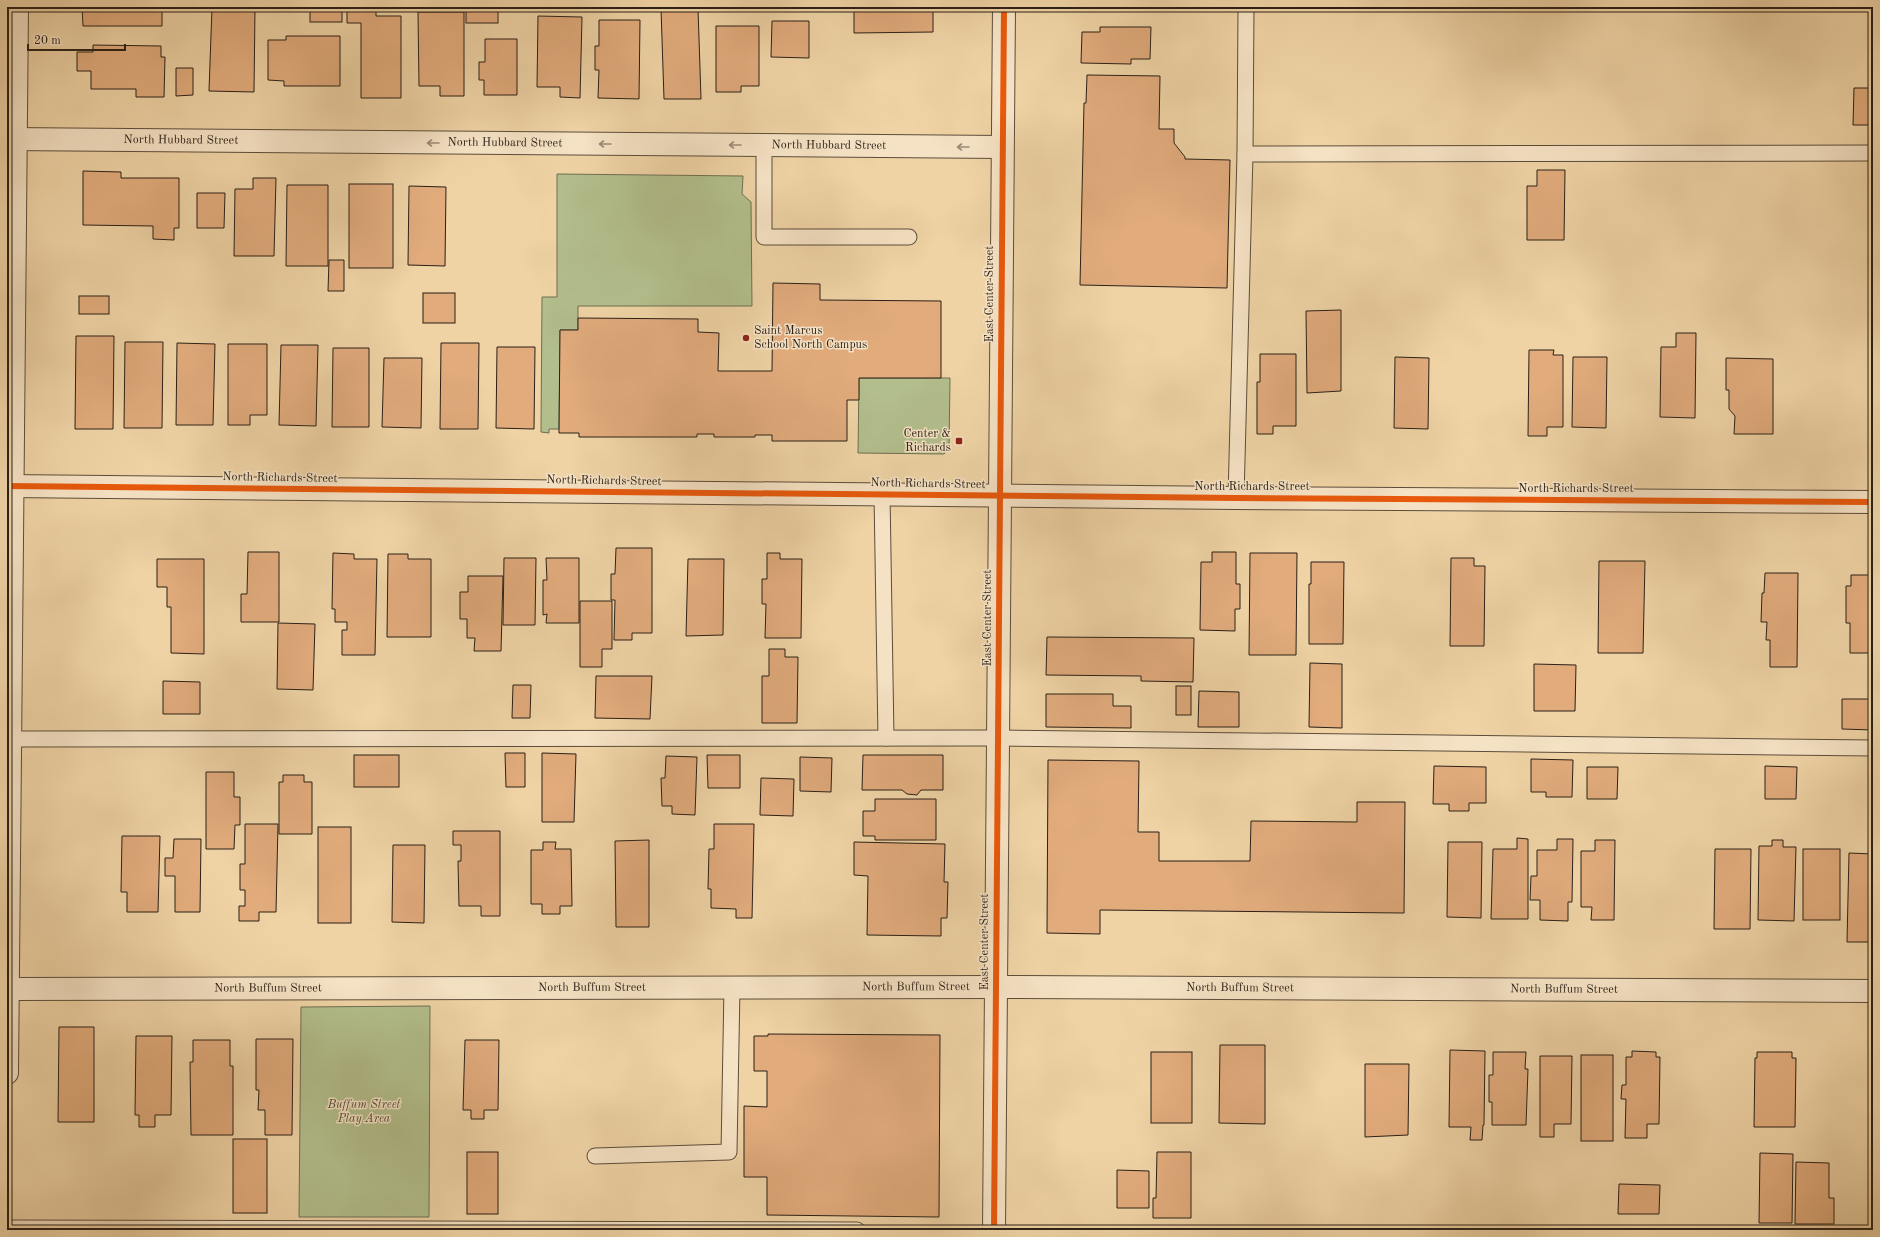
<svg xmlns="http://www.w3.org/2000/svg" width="1880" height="1237" font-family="'Old Standard TT',serif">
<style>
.green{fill:#b2be8c;stroke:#6e6f52}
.building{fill:#e1ab7c;stroke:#2b2017}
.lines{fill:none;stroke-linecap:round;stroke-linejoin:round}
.service-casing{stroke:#5c4d3a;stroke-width:17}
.minor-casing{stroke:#5c4d3a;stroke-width:24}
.tertiary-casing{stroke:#5c4d3a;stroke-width:24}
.service{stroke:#f5e2c4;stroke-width:15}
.minor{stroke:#f5e2c4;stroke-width:22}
.tertiary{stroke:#f5e2c4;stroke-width:22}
.cycleway-casing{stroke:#f5e2c4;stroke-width:8}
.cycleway{stroke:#e8590c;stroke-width:6}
.oneway{stroke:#9a8b76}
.poi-dot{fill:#8f2418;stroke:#f5e2c4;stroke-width:1.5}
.labels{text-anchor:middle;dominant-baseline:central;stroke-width:3;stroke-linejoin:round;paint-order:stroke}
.street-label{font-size:12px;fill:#2b2017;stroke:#f5e2c4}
.poi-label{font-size:12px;fill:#2b2017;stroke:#f5e2c4;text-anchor:start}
.park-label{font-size:12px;font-style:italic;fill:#4d4834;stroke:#f5e2c4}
</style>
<rect width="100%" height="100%" fill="#efd3a5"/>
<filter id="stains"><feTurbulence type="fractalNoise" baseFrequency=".005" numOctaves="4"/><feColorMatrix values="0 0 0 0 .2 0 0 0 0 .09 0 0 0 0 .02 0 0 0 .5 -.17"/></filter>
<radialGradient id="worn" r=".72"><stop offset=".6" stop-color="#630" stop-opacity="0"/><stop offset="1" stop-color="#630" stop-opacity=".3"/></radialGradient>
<!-- green -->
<g class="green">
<polygon points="557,174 743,176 742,194 751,202 752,306 578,306 578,330 560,330 559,429 549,429 549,433 541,432 542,297 557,297"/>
<polygon points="859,378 950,378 949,449 944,454 858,453"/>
<polygon points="430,1006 429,1217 299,1217 301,1007"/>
</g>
<!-- building -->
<g class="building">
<polygon points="82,7 162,7 162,26 83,26"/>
<polygon points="212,7 255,8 254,92 209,91"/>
<rect x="310" y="7" width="32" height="15"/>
<polygon points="347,7 376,7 376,16 401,16 401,98 361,98 361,23 347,23"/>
<rect x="466" y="7" width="32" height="16"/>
<rect x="611" y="7" width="30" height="4"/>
<polygon points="854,7 933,7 933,32 854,33"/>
<polygon points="698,8 701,99 664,99 661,9"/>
<polygon points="418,12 464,12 464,96 440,96 440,86 419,86"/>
<polygon points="538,16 582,17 580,98 560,97 560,87 537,87"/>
<polygon points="599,20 640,20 639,99 598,98 599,70 595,70 595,46 599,46"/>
<polygon points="772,21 809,21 809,58 771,57"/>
<polygon points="716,26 759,26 759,86 741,86 741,92 716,92"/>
<polygon points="1100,27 1151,27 1150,59 1131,59 1131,64 1081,63 1082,32 1100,32"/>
<polygon points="286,36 340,36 340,86 284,86 284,81 268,80 268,40 286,40"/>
<polygon points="485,39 517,39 517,95 484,95 484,80 479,80 479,62 485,62"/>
<polygon points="93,45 161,46 161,57 165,57 164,97 136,97 136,89 91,89 91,71 77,71 77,52 93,52"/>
<polygon points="176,68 193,68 193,95 176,96"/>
<polygon points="1087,75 1160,76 1159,129 1174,129 1174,143 1185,157 1185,159 1230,160 1227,288 1080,285 1084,103 1086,103"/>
<polygon points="1854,88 1873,88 1873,125 1853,125"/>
<polygon points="1537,170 1565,170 1564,240 1527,240 1527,186 1537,186"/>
<polygon points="83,171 121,172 121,178 179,178 179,228 174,228 174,240 153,239 153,226 83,225"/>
<polygon points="253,178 276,178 274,256 234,256 235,189 253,189"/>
<rect x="349" y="184" width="44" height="84"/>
<polygon points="287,185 328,185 328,266 286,266"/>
<polygon points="409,186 446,187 445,266 408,265"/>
<polygon points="197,193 225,193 224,228 197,228"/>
<polygon points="329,260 344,260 344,291 328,291"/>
<polygon points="773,283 820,284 820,300 941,301 941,378 859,378 859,400 847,400 847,441 772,441 772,435 755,435 755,437 714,437 714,434 697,434 697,437 579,437 579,433 559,433 560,330 578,330 578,318 698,319 698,332 719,333 718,371 772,371"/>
<rect x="423" y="293" width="32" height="30"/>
<rect x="79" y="296" width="30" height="18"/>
<polygon points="1341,310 1341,391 1307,393 1306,311"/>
<polygon points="1676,333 1696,333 1695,418 1660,417 1661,347 1676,347"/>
<polygon points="76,336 114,336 113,429 75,429"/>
<polygon points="125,342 163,342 162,428 124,428"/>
<polygon points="177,343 215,344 213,425 176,425"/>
<polygon points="441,343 479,343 478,429 440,429"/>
<polygon points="228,344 267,344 267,415 250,415 250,425 228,425"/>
<polygon points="281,345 318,345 316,426 279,425"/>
<polygon points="497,347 535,347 534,429 496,428"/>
<polygon points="333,348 369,348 369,427 332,427"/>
<polygon points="1529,350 1554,350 1553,355 1563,355 1563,427 1547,427 1547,436 1528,436"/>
<polygon points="1260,354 1296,354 1296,426 1273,426 1273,434 1257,434 1257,382 1260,382"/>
<polygon points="1395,357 1429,358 1428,429 1394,428"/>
<polygon points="1573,357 1607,357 1606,428 1572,427"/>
<polygon points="384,358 422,358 421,428 382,427"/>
<polygon points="1726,358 1773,359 1773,434 1734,434 1735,416 1729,409 1729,390 1726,390"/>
<polygon points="616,548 652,548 652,633 632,633 632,640 614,640 615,600 611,600 611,574 615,574"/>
<polygon points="248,552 279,552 279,622 241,622 241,594 247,594"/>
<polygon points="1212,552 1236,552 1236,584 1240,584 1240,609 1235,609 1235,631 1200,630 1201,562 1212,562"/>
<polygon points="333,553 354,554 354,559 377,559 375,655 342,655 342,630 347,630 347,622 335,622 335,609 332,609"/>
<polygon points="767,553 780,553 780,559 802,559 801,638 765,638 766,604 762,604 762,579 767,579"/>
<polygon points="1250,553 1297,553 1296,655 1249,655"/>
<polygon points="388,554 408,554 408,559 431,559 431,637 387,637"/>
<polygon points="504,558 536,558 535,625 503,625"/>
<polygon points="546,558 579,558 579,623 546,623 547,614 543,615 543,580 547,580"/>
<polygon points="1451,558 1474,558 1474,566 1485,566 1484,646 1450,646"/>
<polygon points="157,559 204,559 204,654 171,653 171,607 167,607 167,587 157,587"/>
<polygon points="688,559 724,559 723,635 686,636"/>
<polygon points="1599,561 1645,561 1643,653 1598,653"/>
<polygon points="1311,562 1344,562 1343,644 1309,644 1309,584 1311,584"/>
<polygon points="1765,573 1798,573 1797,667 1770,667 1770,640 1766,640 1767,622 1761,622 1762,593 1764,593"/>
<polygon points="1851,575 1873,575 1873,653 1850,653 1850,623 1846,623 1846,586 1851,586"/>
<polygon points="468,576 503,576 501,651 474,651 475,638 467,638 467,619 460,619 460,592 468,592"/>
<polygon points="580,601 612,601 612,649 602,649 602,667 580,667"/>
<polygon points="278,623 315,624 313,690 277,689"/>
<polygon points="1047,637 1194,638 1193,682 1141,681 1141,676 1046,675"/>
<polygon points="769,649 785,649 785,657 798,657 797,723 762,723 762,676 769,676"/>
<polygon points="1310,663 1342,664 1342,728 1309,727"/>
<polygon points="1534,664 1576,665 1575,711 1534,711"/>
<polygon points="596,676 652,676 650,719 595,718"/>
<polygon points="163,681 200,682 200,714 163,714"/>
<polygon points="513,685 531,685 530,718 512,718"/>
<rect x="1176" y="686" width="15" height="29"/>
<polygon points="1199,691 1239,692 1239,727 1198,727"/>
<polygon points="1046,694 1113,694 1113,706 1131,706 1131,728 1046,727"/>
<polygon points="1842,699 1873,699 1873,730 1842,729"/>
<polygon points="505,753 525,753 525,787 506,787"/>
<polygon points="542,753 576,754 574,822 542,822"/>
<rect x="354" y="755" width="45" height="32"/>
<polygon points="707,755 740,755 740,788 708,788"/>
<polygon points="863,755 943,755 943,790 921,790 917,795 907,794 902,790 862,790"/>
<polygon points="666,756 697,757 695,815 672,814 672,806 662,806 661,778 665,778"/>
<polygon points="800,757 832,758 831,792 800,791"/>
<polygon points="1531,759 1573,760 1572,797 1546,797 1546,792 1531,792"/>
<polygon points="1048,760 1139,761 1138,832 1159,832 1159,861 1250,861 1251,821 1357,822 1357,802 1405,802 1404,913 1100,910 1100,934 1047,933"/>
<polygon points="1434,766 1486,767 1486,803 1469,803 1469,811 1449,811 1449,804 1433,804"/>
<polygon points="1765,766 1797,767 1796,799 1765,799"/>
<polygon points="1587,767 1618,767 1617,799 1587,799"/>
<polygon points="206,772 234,772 234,797 240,797 240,825 235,825 234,849 206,849"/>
<polygon points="283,775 304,775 304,782 312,782 312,834 279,834 279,782 283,782"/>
<polygon points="761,778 794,779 793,816 760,815"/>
<polygon points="875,799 936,799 936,840 875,840 875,836 863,836 863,811 875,811"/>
<polygon points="245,824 278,824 276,912 259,912 259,921 239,921 239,906 245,906 245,890 240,890 240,864 245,864"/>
<polygon points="714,824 754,824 752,918 736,918 736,909 711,908 711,889 708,889 709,849 714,849"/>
<rect x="318" y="827" width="33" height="96"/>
<polygon points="453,831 500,831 500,916 481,916 481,906 459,906 458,861 461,861 461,845 453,845"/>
<polygon points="122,836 160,836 158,912 127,912 127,892 121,892"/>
<polygon points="1517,838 1528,839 1528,919 1491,919 1493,849 1517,849"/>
<polygon points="174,839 201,839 200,912 175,912 175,876 165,876 165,858 173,858"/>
<polygon points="1557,839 1573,839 1572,902 1568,902 1568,921 1540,920 1540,900 1530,900 1531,876 1537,876 1537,850 1557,850"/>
<polygon points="649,840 649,927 616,927 615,841"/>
<polygon points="1595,840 1615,840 1614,920 1591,920 1592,907 1581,907 1581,851 1595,851"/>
<polygon points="1772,840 1783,840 1783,847 1796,847 1794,921 1758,920 1759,846 1772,846"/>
<polygon points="543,842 556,842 555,849 571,849 572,906 560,906 560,914 542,914 542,904 531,904 531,850 543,850"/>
<polygon points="854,842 945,844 944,882 948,882 947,918 941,918 941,936 867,935 868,876 854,875"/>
<polygon points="1448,842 1482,842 1481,918 1447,917"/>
<polygon points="393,845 425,845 424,923 392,922"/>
<polygon points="1715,849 1751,849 1750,929 1714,929"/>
<rect x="1803" y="849" width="37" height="71"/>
<polygon points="1849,853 1873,854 1873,942 1847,942"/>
<polygon points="59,1027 94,1027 94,1122 58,1122"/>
<polygon points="768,1034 940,1035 939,1217 767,1215 767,1177 744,1177 744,1106 767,1107 767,1071 754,1071 754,1036 768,1036"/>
<polygon points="136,1036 172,1036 171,1115 155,1115 155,1127 139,1127 139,1115 135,1115"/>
<polygon points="256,1039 293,1039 292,1135 265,1135 265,1110 258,1110 259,1090 256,1090"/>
<polygon points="193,1040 230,1040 230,1066 233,1066 233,1135 191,1135 190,1062 193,1062"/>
<polygon points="465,1040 499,1040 498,1110 484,1110 484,1119 471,1119 471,1110 463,1110"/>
<polygon points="1220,1045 1265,1045 1265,1124 1219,1123"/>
<polygon points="1450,1050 1485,1051 1484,1125 1483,1125 1482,1140 1470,1140 1471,1127 1449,1127"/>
<polygon points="1632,1051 1656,1052 1656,1057 1660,1057 1659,1124 1647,1124 1647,1138 1625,1138 1626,1099 1621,1099 1622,1085 1626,1085 1626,1057 1632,1057"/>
<rect x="1151" y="1052" width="41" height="71"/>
<polygon points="1493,1052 1526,1052 1525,1069 1528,1069 1526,1125 1492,1125 1492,1102 1489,1102 1489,1075 1493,1075"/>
<polygon points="1757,1052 1792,1052 1792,1058 1796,1058 1795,1127 1754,1127 1755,1058 1757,1058"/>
<rect x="1581" y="1055" width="32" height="86"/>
<polygon points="1540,1056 1572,1056 1571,1124 1554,1124 1554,1137 1540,1137"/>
<polygon points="1365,1064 1409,1064 1408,1135 1365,1137"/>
<rect x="233" y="1139" width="34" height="74"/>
<rect x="467" y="1152" width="31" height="62"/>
<polygon points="1157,1152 1191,1152 1191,1218 1153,1218 1153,1198 1156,1198"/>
<polygon points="1760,1153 1793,1154 1792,1223 1759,1223"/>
<polygon points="1796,1162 1829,1163 1829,1198 1834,1198 1834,1224 1795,1224"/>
<polygon points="1117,1170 1149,1171 1149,1208 1117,1208"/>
<polygon points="1619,1184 1660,1185 1659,1214 1618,1214"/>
</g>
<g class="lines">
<!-- service casing -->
<g class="service-casing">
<g id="service">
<polyline points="764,145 764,237 909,237"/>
<polyline points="1245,154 1873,153"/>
<polyline points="882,494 886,738"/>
<polyline points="1236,498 1245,154 1246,7"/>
<polyline points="7,739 998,738 1873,748"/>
<polyline points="595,1156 729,1152 732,987"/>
<polyline points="7,1228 857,1230"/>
</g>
</g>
<!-- minor casing -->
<g class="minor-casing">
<g id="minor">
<path id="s1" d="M7,139L1002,147"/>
<polyline points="7,486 1236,498 1873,502"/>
<path id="s2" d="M7,989L996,987L1873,991"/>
<polyline points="7,1073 17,7"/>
</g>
</g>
<!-- tertiary casing -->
<g class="tertiary-casing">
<polyline id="tertiary" points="994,1230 1004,7"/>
</g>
<!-- service -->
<use href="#service" class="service"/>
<!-- minor -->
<use href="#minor" class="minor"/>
<!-- tertiary -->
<use href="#tertiary" class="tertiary"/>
<!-- cycleway casing -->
<g class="cycleway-casing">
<g id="cycleway">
<polyline points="7,486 1236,498 1873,502"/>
<polyline points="994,1230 1004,7"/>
</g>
</g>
<!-- cycleway -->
<use href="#cycleway" class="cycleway"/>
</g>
<!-- one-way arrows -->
<defs><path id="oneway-shaft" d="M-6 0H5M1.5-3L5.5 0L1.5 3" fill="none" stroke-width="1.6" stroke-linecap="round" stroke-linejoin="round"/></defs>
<g class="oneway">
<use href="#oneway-shaft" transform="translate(433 143) rotate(-180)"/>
<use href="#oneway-shaft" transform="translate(605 144) rotate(-180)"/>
<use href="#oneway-shaft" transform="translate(735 145) rotate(-180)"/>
<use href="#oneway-shaft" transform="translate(963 147) rotate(-180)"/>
</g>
<!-- markers -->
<g class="poi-dot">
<circle cx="746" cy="338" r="4"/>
<rect x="955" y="437" width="8" height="8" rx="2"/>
</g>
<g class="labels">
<!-- street labels -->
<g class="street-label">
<text stroke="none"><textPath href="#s1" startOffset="174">North Hubbard Street</textPath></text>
<text stroke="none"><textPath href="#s1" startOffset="498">North Hubbard Street</textPath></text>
<text stroke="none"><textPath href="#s1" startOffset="822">North Hubbard Street</textPath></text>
<text transform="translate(990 294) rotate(-90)">East Center Street</text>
<text transform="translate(280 478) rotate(1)">North Richards Street</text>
<text transform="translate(604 481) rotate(1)">North Richards Street</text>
<text transform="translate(928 484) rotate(1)">North Richards Street</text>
<text x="1252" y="487">North Richards Street</text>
<text x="1576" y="489">North Richards Street</text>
<text transform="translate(988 618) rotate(-90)">East Center Street</text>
<text transform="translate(985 942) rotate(-90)">East Center Street</text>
<text stroke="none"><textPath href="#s2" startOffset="909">North Buffum Street</textPath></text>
<text stroke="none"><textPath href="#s2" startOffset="585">North Buffum Street</textPath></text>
<text stroke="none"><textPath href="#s2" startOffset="1233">North Buffum Street</textPath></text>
<text stroke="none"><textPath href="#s2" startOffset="261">North Buffum Street</textPath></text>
<text stroke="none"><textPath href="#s2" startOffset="1557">North Buffum Street</textPath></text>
</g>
<!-- poi labels -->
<g class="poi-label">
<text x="754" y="331">Saint Marcus<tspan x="754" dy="14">School North Campus</tspan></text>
<text x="951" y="434" text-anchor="end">Center &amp;<tspan x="951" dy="14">Richards</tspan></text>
</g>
<!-- park labels -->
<g class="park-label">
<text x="364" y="1105">Buffum Street<tspan x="364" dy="14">Play Area</tspan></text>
</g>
</g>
<!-- margin -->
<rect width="1880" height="1237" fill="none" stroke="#efd3a5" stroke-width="24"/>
<rect x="8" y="8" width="1864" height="1221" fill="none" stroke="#2b2017" stroke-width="2"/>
<rect x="12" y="12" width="1856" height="1213" fill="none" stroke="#2b2017"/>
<!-- scale -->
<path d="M28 44v6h97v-6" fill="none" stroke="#2b2017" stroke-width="2"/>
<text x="34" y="44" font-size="12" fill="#2b2017" stroke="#f5e2c4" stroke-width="3" paint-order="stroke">20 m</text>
<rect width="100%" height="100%" filter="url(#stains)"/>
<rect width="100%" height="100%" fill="url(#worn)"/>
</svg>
